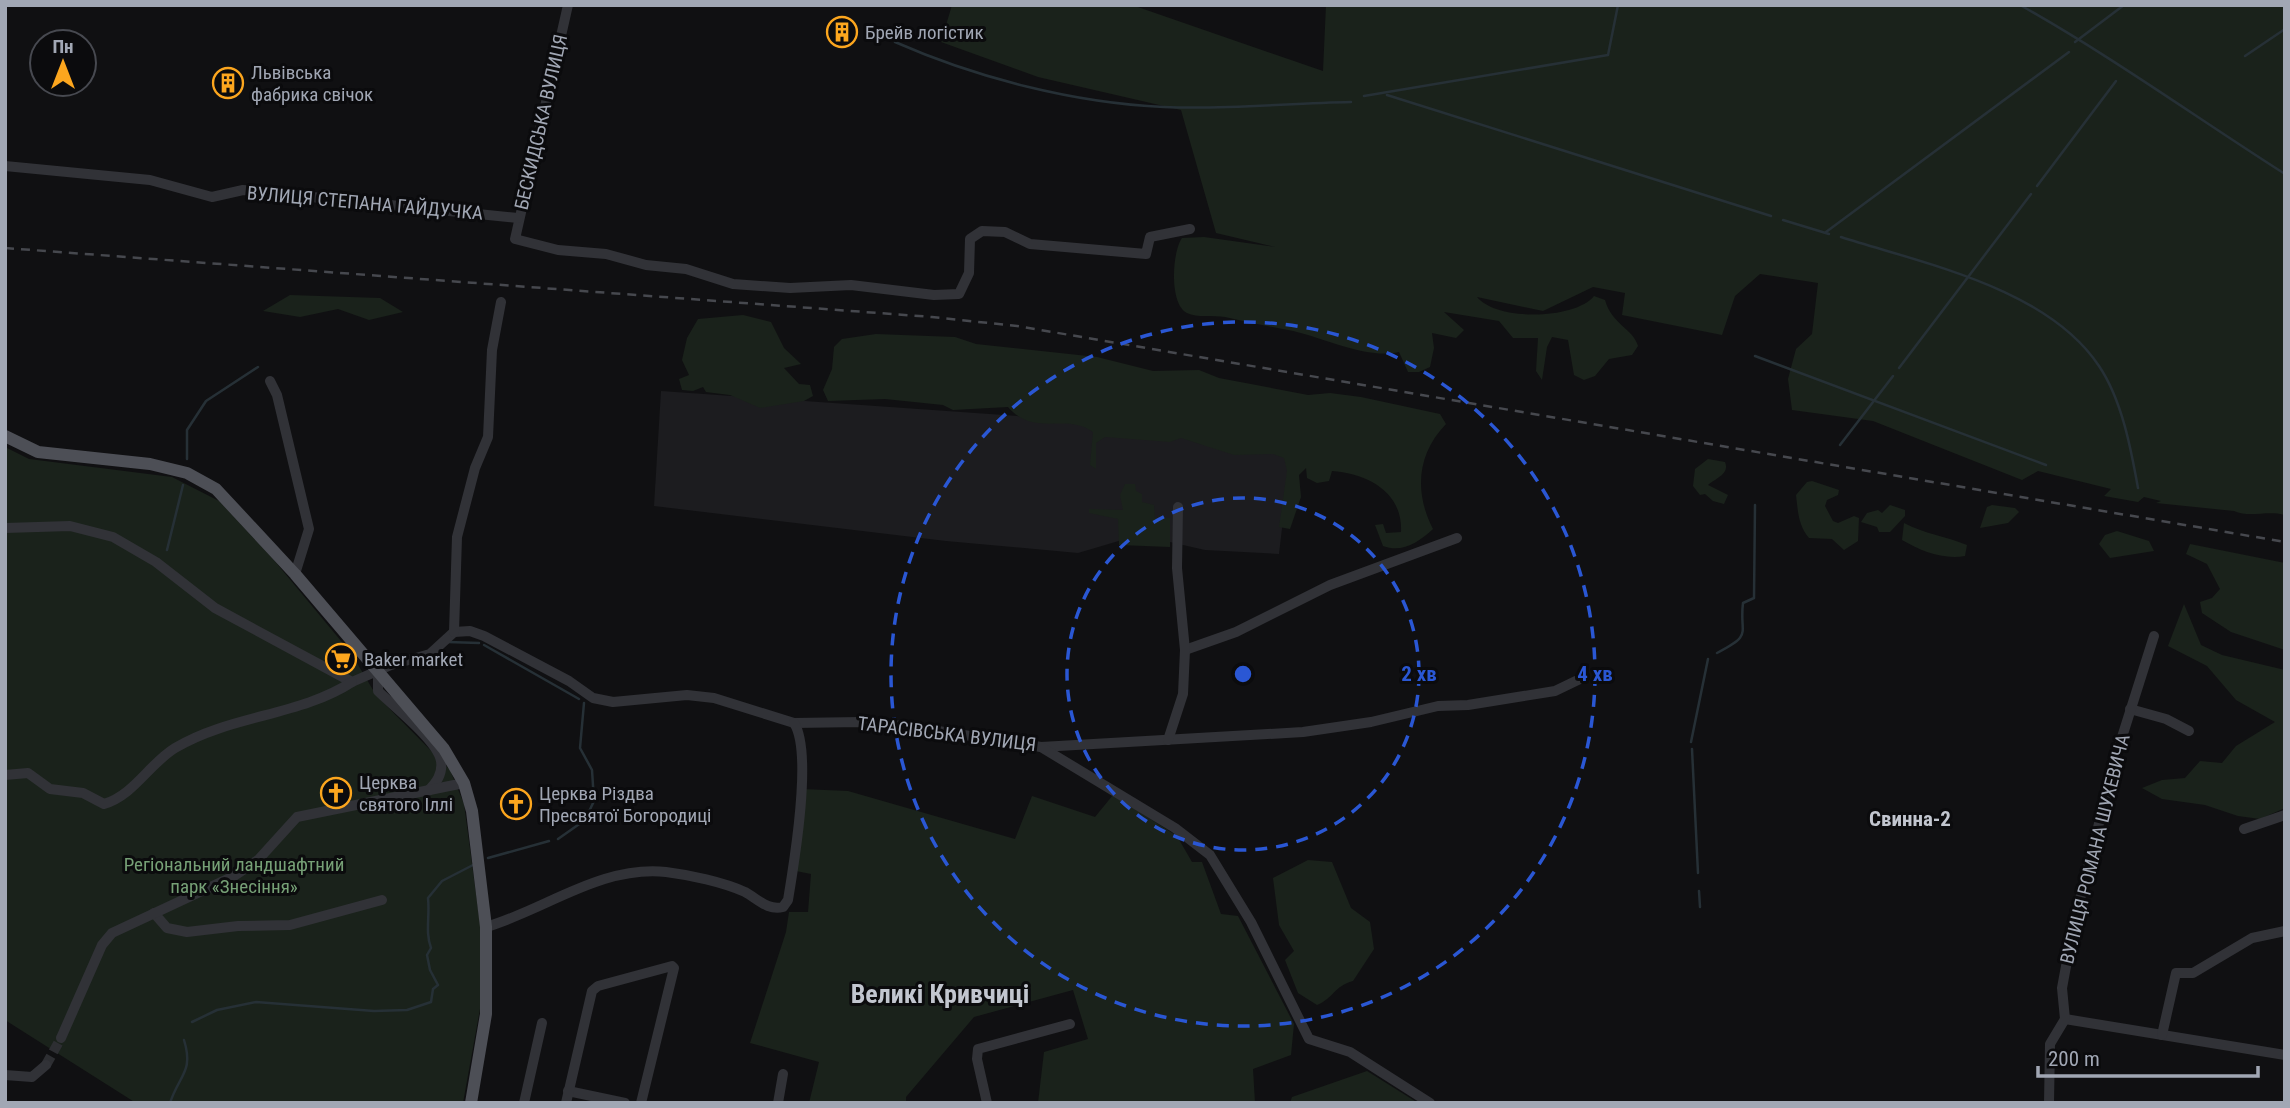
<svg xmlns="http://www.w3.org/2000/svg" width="2290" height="1108" font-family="'Roboto Condensed',sans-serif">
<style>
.built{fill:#1c1c1f}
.green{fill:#1a221b}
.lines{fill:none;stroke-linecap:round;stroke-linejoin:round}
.stream{stroke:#263036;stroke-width:2.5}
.minor-tunnel{stroke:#2d2e32;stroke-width:10;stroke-dasharray:10 5;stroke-linecap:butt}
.minor{stroke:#313237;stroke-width:10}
.major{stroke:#4d4f56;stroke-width:12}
.rail{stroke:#46484e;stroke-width:2.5;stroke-dasharray:9 7;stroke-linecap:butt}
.ring{fill:none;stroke:#2a57d4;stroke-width:3.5;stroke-dasharray:12 9}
.labels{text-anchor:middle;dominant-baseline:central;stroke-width:6;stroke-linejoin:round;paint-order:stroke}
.poi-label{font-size:19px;fill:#a1a7b4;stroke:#0b0b0d;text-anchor:start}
.street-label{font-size:19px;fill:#a1a7b4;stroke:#0b0b0d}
.park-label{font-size:19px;fill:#76a076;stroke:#0b0b0d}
.neighbourhood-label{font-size:21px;font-weight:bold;fill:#c2c6cf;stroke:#0b0b0d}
.district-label{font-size:26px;font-weight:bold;fill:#c2c6cf;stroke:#0b0b0d}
.centre{fill:#2a57d4;stroke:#0b0b0d;stroke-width:3.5}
.ring-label{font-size:21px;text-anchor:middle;font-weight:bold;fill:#2a57d4;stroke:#0b0b0d;stroke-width:6;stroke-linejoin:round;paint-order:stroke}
</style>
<rect width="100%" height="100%" fill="#101012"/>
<!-- built -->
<polygon class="built" points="661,391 1060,419 1291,452 1279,554 1205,550 1139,535 1078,553 946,541 654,506"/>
<!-- green -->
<g class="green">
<path d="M952,5H1132L1323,71L1326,5H2285V515C2267,510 2250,518 2234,511L2156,503L2161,501L2144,497L2138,502L2104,496L2111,489L2038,471L2022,480L1873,421L1792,410L1788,379L1796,349L1812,334L1818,283L1760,274L1735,296L1722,335L1622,315L1625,293L1593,287L1543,311L1477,297C1498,322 1576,319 1594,296L1605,300C1612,325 1633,328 1638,346L1632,355L1609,359L1595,376L1584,380L1574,375L1568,340L1552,337L1547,347L1542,380L1536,371L1538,338H1513L1499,321L1444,312L1464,330L1456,338L1432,333L1434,348L1430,367L1419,372H1408L1399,352C1367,360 1320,336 1288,330C1267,326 1246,322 1225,317C1213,315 1197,318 1187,313C1169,304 1172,252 1182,238L1204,237L1275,247L1216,233L1181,110L1038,77L941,42Z"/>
<polygon points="290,295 380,298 403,312 369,320 338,309 300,317 263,311"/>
<polygon points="743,315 771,322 784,348 801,364 784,368 799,384 810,385 813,396 804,401 760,408 730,395 706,392 703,387 693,391 682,390 679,379 689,375 682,360 687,338 698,319"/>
<path d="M876,334L955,337L976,344L1097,357L1153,371L1199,370L1219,378L1308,395L1330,393L1361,397L1440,414L1446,424C1417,454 1414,492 1433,529C1418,543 1402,553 1383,546L1375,525L1383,524L1386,533L1401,532C1403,492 1368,474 1332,471L1329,481L1317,483L1307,478L1306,468L1299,475L1301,497L1290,529L1279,527L1287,471L1284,458L1273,454L1234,455L1181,438L1170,442L1105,437L1096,443V469L1090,465L1093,432C1065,412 1035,438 1008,407L953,410L943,405L885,399L828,401L823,390L832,369L834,347L842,339Z"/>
<polygon points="5,447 29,459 172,477 219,501 273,559 351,653 376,695 450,770 464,804 482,939 480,1009 463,1103 136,1103 5,1020"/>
<path d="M1708,459L1725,462C1730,474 1716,478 1708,485L1728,495L1724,504L1713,501L1705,494L1700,495L1693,486L1695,469Z"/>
<path d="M1812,481L1839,490L1838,495L1827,500L1825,506L1833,521L1838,523L1854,516L1859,518L1858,541L1844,550L1832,539L1809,538C1798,525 1798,511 1796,495L1807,482Z"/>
<polygon points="1125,484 1135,484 1136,491 1142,494 1142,502 1154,505 1155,518 1170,518 1170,547 1119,545 1118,519 1089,513 1089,509 1123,510 1120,495"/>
<polygon points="1890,505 1905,510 1905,516 1890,532 1879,532 1877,527 1861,522 1867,513 1878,510 1882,513"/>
<polygon points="1992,505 2015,508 2019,512 2008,523 1980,528 1987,507"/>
<path d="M1904,523C1925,534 1945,536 1967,545L1965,556C1943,560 1921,551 1902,540Z"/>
<polygon points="2117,531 2149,541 2154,551 2110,558 2099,544 2105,535"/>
<polygon points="2190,544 2285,563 2285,650 2231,632 2202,613 2200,602 2212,598 2220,589 2207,564 2186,554"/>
<polygon points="2184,604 2201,645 2222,655 2285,670 2285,808 2260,819 2238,816 2205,805 2162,799 2142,788 2162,780 2185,778 2200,761 2222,763 2236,746 2275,722 2236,700 2207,666 2168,646"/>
<polygon points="802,789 848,791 1015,839 1032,796 1095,817 1113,795 1177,836 1192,862 1202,862 1221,914 1238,916 1294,1024 1291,1055 1253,1069 1255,1103 1038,1103 1044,1052 1088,1039 1073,990 974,1017 906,1097 906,1103 809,1103 819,1062 750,1043 786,932 789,912 808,912 811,874 796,871"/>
<path d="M1308,860L1332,862L1351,908L1370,922L1374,949L1353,981C1334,986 1334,998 1317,1005L1298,993L1285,960L1294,951L1279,925L1273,878Z"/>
<polygon points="1367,1071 1418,1103 1290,1103 1292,1097"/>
</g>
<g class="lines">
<!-- stream -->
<g class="stream">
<path d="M2020,5C2111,56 2197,118 2285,174"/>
<path d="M895,42C977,78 1074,103 1164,107C1226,110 1289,103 1351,102"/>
<polyline points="2075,42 2124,5"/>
<polyline points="2245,56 2285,29"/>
<polyline points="1387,95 1771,216"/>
<polyline points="1364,96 1608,55 1618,5"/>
<polyline points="2037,186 2116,81"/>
<polyline points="1783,220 1829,234"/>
<polyline points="1826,232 2069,52"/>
<path d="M1841,237C1925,264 2047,288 2099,366C2122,400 2131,449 2138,488"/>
<polyline points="1755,356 2046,465"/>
<polyline points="1899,368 2031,194"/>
<polyline points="1840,445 1893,376"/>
<polyline points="187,459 187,430 206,401 258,367"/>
<polyline points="167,550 183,485"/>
<polyline points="448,642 479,643"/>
<polyline points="484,645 579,699"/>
<path d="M1717,653C1754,634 1739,635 1743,603L1754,598L1755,505"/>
<polyline points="1691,742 1708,659"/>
<polyline points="1692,749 1698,873"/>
<polyline points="558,839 585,820 594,801 592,770 580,748 584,703"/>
<polyline points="488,858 549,841"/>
<polyline points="1699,891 1700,907"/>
<path d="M192,1022L217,1010L256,1002L374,1011L407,1010L431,1002L433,989L438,985L430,970L427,955L431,948C425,932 430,916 428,898L442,881L473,865"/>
<path d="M170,1103C179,1075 194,1072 184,1040"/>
</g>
<!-- minor-tunnel -->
<polyline class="minor-tunnel" points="46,1065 61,1038"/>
<!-- minor -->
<g class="minor">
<polyline points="568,5 515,239 558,250 606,254 646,265 686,269 733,284 790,288 851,285 934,295 959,294 969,273 970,239 982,231 1005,232 1030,244 1146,254 1150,237 1190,229"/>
<polyline points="5,166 150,180 212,197 243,190 518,218"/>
<polyline points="270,381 277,395 309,529 295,574"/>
<polyline points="5,528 70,526 113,537 156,562 215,608 352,682 391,665 430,654 454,632"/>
<polyline points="454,632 470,631 484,636 569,681 593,698 613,702 687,695 714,698 794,723 861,722 912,727 1041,747 1303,732 1371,722 1438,706 1468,705 1555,691 1582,678"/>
<polyline points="454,632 457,537 475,468 488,437 492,350 501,302"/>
<polyline points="1185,650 1236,632 1330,585 1457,538"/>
<path d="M378,672V691C393,706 438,741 441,761C443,774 436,783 428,791"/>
<polyline points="2130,709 2166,719 2189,731"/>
<polyline points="1168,740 1183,694 1185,650 1177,568 1178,507"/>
<polyline points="1041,747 1175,828 1210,855 1251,922 1309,1039 1350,1052 1430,1103"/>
<path d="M5,775L28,773L50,789L83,793L104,804C134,795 149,764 175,748C230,715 300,716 352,682"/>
<polyline points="2244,829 2285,815"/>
<polyline points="154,913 167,928 187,932 238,926 290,925 382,900"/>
<path d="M486,927C545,910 601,865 666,872C690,875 723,882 745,892C758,899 768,911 783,907L788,900C794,864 813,752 794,723"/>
<polyline points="2065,1019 2285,1055"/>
<polyline points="2162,1035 2176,973 2193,973 2252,938 2285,931"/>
<polyline points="61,1038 102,945 112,933 234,876 258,860 297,817 464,783"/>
<polyline points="5,1075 32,1077 46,1065"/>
<polyline points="568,1091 625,1103"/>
<polyline points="524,1103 542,1023"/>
<polyline points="566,1103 592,991 598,986 672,966 674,968 641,1103"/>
<polyline points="778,1103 783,1074"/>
<polyline points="987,1103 977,1059 978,1049 1070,1024"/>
<polyline points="2049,1103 2050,1044 2065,1019 2062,988 2074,923 2116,756 2154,636"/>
</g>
<!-- major -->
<g class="major">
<polyline points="5,436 38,452 150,464 187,473 216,489 295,574 444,749 464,783 472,811 486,927 486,1014 471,1103"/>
<polyline points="368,660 375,665 386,661 400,662"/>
</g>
<!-- rail -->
<polyline class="rail" points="5,248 932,317 1017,326 2285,542"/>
</g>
<!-- distance rings -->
<g class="ring">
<circle cx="1243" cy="674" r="176"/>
<circle cx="1243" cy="674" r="352"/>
</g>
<!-- icons -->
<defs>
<g id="building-ring" transform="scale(1.575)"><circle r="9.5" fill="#0b0b0d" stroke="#fca61e" stroke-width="1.5"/><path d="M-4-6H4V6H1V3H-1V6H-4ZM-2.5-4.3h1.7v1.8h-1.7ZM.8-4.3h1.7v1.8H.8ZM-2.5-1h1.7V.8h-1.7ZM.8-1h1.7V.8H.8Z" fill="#fca61e"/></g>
<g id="supermarket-ring" transform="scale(1.575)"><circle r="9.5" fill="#0b0b0d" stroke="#fca61e" stroke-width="1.5"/><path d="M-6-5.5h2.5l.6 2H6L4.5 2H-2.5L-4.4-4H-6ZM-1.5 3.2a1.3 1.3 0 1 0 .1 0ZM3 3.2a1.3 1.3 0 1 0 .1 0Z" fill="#fca61e"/></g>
<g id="church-ring" transform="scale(1.575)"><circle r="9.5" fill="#0b0b0d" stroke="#fca61e" stroke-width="1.5"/><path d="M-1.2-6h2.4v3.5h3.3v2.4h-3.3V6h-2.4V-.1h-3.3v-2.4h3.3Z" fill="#fca61e"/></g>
</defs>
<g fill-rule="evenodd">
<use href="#building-ring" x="842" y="32"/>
<use href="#building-ring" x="228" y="83"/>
<use href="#supermarket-ring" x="341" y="659"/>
<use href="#church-ring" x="336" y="793"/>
<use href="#church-ring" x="516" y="804"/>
</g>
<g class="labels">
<!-- poi labels -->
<g class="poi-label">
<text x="865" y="32">Брейв логістик</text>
<text x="251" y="72">Львівська<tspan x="251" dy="22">фабрика свічок</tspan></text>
<text x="364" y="659">Baker market</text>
<text x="359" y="782">Церква<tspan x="359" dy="22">святого Іллі</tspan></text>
<text x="539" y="793">Церква Різдва<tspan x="539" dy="22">Пресвятої Богородиці</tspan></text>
</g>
<!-- street labels -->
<g class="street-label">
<text transform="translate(541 122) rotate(-77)">БЕСКИДСЬКА ВУЛИЦЯ</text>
<text transform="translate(365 203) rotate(5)">ВУЛИЦЯ СТЕПАНА ГАЙДУЧКА</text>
<text transform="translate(947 734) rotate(7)">ТАРАСІВСЬКА ВУЛИЦЯ</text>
<text transform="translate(2095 849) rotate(-76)">ВУЛИЦЯ РОМАНА ШУХЕВИЧА</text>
</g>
<!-- park labels -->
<g class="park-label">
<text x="234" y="864">Регіональний ландшафтний<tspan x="234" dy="22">парк «Знесіння»</tspan></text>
</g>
<!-- neighbourhood labels -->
<g class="neighbourhood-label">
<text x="1910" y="819">Свинна-2</text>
</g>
<!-- district labels -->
<g class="district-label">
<text x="940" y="994">Великі Кривчиці</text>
</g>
</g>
<circle cx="1243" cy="674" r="10" class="centre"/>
<g class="ring-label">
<text x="1419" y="681">2 хв</text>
<text x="1595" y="681">4 хв</text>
</g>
<!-- border -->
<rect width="2290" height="1108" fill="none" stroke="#a1a7b4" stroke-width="14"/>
<!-- north arrow -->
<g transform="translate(63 63)"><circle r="33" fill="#0b0b0d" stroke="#474950" stroke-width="2"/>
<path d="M0-5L12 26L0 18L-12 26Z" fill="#fca61e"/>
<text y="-10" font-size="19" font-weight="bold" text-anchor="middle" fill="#a1a7b4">Пн</text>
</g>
<!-- scale -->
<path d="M2038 1066v10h220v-10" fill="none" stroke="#a1a7b4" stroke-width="3.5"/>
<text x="2048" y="1066" font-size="21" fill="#a1a7b4" stroke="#0b0b0d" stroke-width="5" paint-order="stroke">200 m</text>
</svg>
